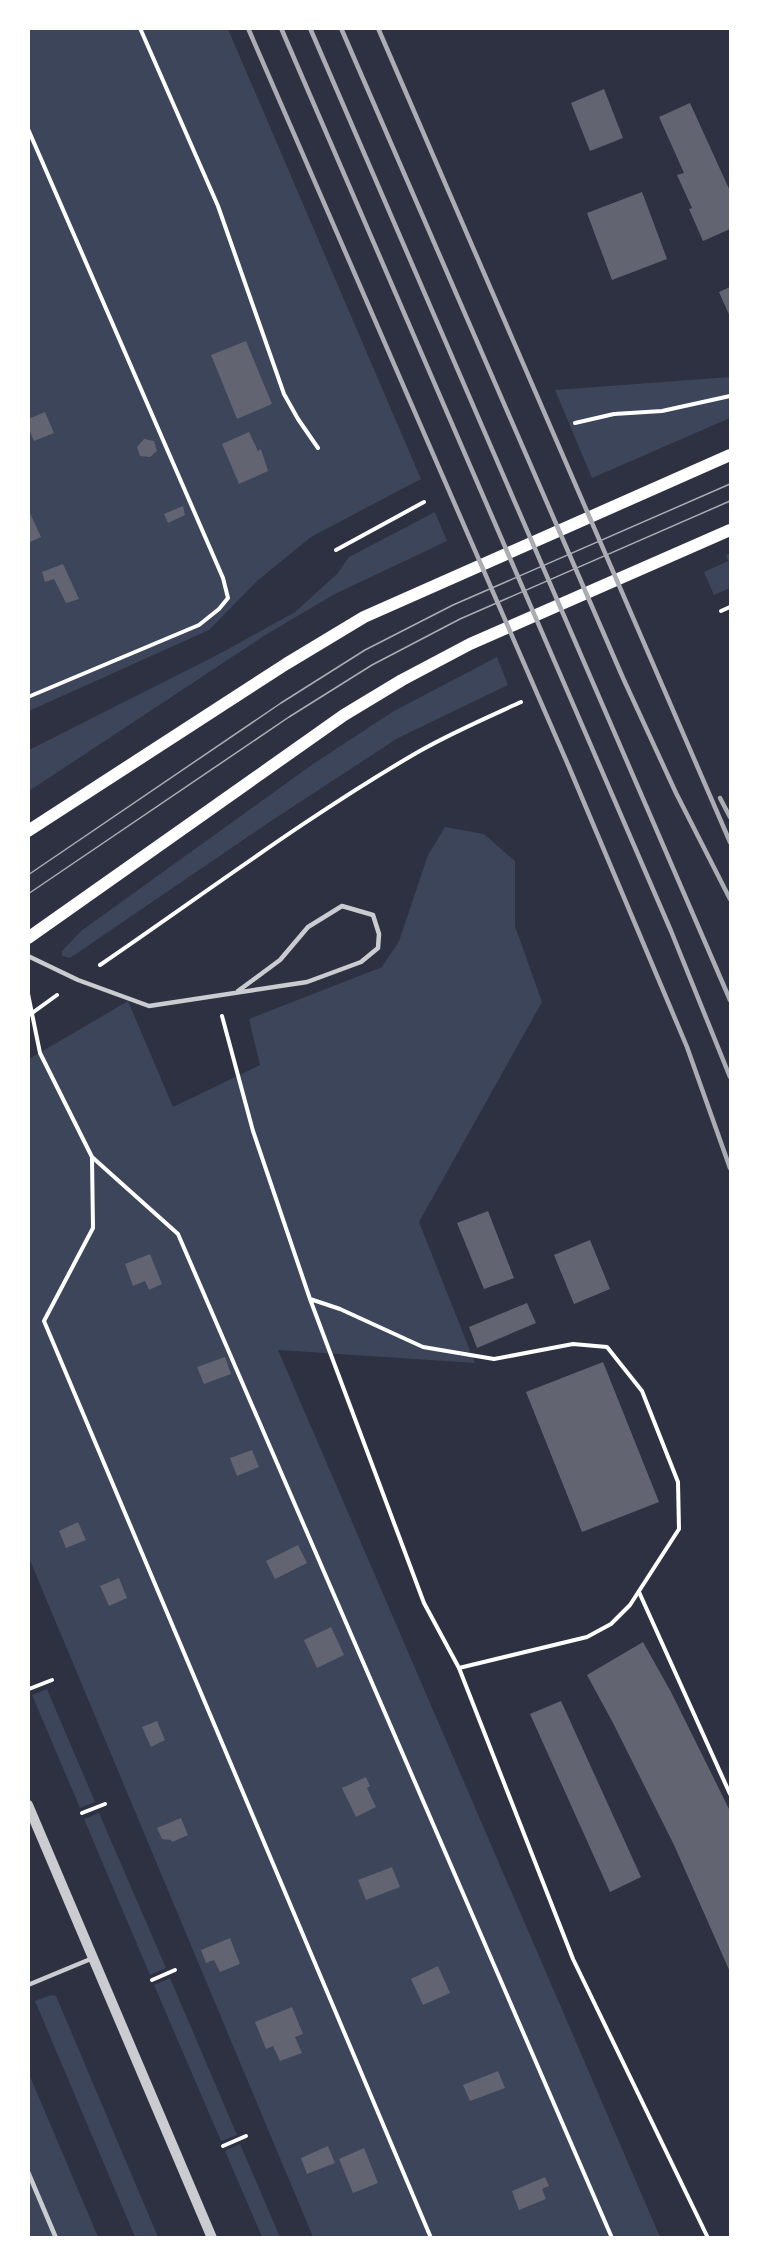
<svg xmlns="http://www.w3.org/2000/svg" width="759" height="2266" font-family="Quicksand,sans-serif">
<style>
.green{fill:#3c4559}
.building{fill:#626471}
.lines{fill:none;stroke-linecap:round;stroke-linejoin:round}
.path{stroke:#fff;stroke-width:4}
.service{stroke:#caccd0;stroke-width:4.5}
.tertiary{stroke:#caccd0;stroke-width:10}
.secondary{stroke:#fff;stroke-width:12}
.tram{stroke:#abadb3;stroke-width:1.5}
.rail{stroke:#abadb3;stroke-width:4.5}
</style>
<rect width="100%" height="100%" fill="#2d3142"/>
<!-- green -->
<g class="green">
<polygon points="28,29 228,29 421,479 311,537 257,581 209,630 29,711"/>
<polygon points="730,377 730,418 592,478 555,390"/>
<polygon points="435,512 447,541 335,594 267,634 29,791 29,750 219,654 295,612 337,574 349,557"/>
<polygon points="730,553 730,588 714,595 704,572 728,561 726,555"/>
<polygon points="497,657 508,685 398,738 265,825 70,958 62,956 62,951 81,931 313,764 394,711"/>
<polygon points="445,827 484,834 515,861 515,926 542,1002 419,1222 475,1363 278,1350 660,2237 313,2237 29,1558 29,1059 128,1001 173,1107 260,1065 249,1019 382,967 399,941 428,855"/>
<polygon points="47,1689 95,1802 80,1808 32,1695"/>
<polygon points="99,1813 166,1968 150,1975 84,1819"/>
<polygon points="170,1978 237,2135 221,2141 154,1985"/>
<polygon points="51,1995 56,1996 158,2237 135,2237 35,2001"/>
<polygon points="29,2074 98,2237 29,2237"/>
<polygon points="240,2144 280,2237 262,2237 225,2151"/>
</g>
<!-- building -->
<g class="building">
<polygon points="604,89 623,138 590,151 571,103"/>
<polygon points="690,103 730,191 730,229 703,241 689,209 692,208 677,175 684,173 659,117"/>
<polygon points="642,192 667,259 612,280 587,213"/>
<polygon points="730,287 730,317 719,292"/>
<polygon points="246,341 272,404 237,419 211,355"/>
<polygon points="45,412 54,433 34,441 28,427 28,419"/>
<polygon points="249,432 258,451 261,449 268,471 239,484 222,444"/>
<polygon points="144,439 154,441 157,451 150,457 140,456 137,447"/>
<polygon points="183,506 185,515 168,523 164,514"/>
<polygon points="28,509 41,537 28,543"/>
<polygon points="63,564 79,599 66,603 54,579 45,582 42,572"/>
<polygon points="488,1211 514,1278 484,1289 457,1223"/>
<polygon points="590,1240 610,1289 574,1304 554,1255"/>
<polygon points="150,1254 162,1284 149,1290 145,1281 133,1286 125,1264"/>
<polygon points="527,1303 536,1323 477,1348 469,1327"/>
<polygon points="225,1357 231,1374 204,1384 197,1367"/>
<polygon points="603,1362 659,1502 582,1532 526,1392"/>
<polygon points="252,1450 259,1467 237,1476 230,1458"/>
<polygon points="78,1522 86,1540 66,1548 59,1531"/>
<polygon points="298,1545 307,1563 275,1579 266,1561"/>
<polygon points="119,1578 127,1598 109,1606 100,1586"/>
<polygon points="331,1627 344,1655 317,1668 304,1640"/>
<polygon points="643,1642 671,1692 730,1811 730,1972 674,1845 613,1723 587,1675"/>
<polygon points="561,1701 641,1877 610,1892 530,1714"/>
<polygon points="157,1721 165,1740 151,1747 142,1727"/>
<polygon points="366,1777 370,1786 367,1788 376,1807 356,1817 342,1788"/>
<polygon points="181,1818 188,1835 172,1842 171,1840 162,1839 157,1828"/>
<polygon points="392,1867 400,1887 366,1900 358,1880"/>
<polygon points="230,1938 240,1964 220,1972 214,1960 206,1963 201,1950"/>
<polygon points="438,1966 450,1993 423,2005 411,1979"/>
<polygon points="292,2007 303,2034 295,2037 302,2053 280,2061 273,2046 266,2049 255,2022"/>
<polygon points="498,2071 505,2088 470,2101 463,2085"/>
<polygon points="328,2146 335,2163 307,2174 301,2158"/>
<polygon points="364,2148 378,2183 353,2193 339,2159"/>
<polygon points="545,2177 549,2186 542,2189 546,2199 519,2210 512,2191"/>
</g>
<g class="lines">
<!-- path -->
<g class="path">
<polyline points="140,28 218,206 284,394 298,419 318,448"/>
<polyline points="28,129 223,578 228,598 219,609 199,625 28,697"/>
<polyline points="575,423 614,414 662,411 730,396"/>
<polyline points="336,550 424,502"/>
<polyline points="721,611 730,607"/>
<path d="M100,965C204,894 309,815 418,752C451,733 486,718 521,702"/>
<polyline points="28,994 40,1053 92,1157 178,1234 612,2238"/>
<polyline points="28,1016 57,995"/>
<polyline points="222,1016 253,1131 310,1299 340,1309 423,1347 494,1359 573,1344 607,1347 642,1391 678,1482 679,1529 630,1605 611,1624 587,1637 459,1668 424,1603 310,1299"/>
<polyline points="92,1158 93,1228 44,1321 431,2238"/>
<polyline points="639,1592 730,1794"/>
<polyline points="459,1668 573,1959 708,2238"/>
<polyline points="29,1689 52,1680"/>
<polyline points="82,1813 105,1804"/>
<polyline points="152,1980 175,1970"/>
<polyline points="223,2146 246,2136"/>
</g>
<!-- service -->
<g class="service">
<polyline points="28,956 78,980 149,1006 307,982 361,962 378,948 379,934 373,915 342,906 308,927 280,960 238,991"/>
<polyline points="28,1985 93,1958"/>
<polyline points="28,2172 56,2238"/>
</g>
<!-- tertiary -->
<polyline class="tertiary" points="28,1805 212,2238"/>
<!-- secondary -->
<g class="secondary">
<polyline points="28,831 286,664 364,617 730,455"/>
<polyline points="28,938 344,715 402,680 470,644 730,530"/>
</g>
<!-- tram -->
<g class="tram">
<polyline points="28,875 281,703 365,650 453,605 730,484"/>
<polyline points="28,894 289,717 372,665 460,619 730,501"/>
</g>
<!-- rail -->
<g class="rail">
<polyline points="248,28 569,767 687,1047 730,1168"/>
<polyline points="281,28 671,931 730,1077"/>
<polyline points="310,28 730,1000"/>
<polyline points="341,28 623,678 676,793 730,899"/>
<polyline points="378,28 730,842"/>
<polyline points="720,798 730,817"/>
</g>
</g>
<!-- border -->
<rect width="759" height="2266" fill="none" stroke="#ffffff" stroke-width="60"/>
</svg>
